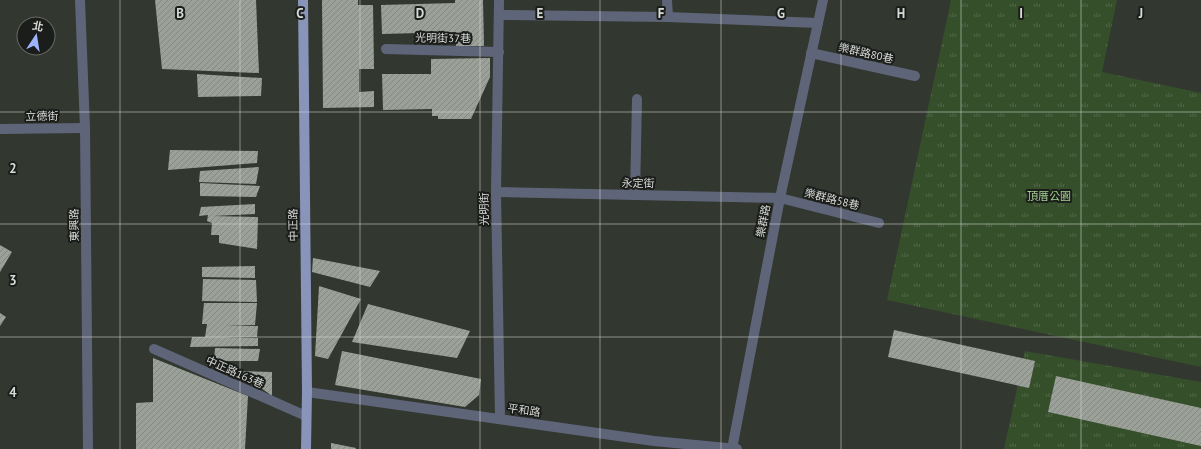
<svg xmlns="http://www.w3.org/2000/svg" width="1201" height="449" font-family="'PT Sans','Noto Sans TC',sans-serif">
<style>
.park{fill:url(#park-tufts)}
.building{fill:url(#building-hatch)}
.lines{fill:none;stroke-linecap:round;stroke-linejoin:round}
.minor{stroke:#5f6578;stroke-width:10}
.major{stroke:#8894ba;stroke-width:10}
.grid{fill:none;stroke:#d7dad6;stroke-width:1;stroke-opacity:0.55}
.labels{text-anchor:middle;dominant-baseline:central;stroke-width:4;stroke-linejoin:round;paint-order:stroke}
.street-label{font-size:11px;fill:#d7dad6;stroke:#1b1d1a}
.park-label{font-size:11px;fill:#a2d091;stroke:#1b1d1a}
.grid-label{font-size:13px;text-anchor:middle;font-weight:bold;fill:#d7dad6;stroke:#1b1d1a;stroke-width:4;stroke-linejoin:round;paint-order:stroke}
</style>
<defs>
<pattern id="park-tufts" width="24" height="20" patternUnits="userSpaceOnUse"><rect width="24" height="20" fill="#354f2b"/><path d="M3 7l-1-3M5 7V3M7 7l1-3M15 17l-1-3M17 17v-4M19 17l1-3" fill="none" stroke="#526849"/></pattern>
<pattern id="building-hatch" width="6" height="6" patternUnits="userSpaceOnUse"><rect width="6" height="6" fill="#9ba099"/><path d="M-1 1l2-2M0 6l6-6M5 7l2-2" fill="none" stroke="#848883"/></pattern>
</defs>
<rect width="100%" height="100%" fill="#323730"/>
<!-- park -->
<g class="park">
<polygon points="951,0 1117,0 1102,72 1201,93 1201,367 887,300"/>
<polygon points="1025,351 1201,382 1201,449 1004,449"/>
</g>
<!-- building -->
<g class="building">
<polygon points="155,0 256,0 259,73 162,69"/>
<polygon points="322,0 358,0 358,5 373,5 374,69 359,69 359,92 374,91 374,107 323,108"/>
<polygon points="455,0 483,0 484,46 456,46 456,32 382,34 381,5 455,3"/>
<polygon points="490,58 490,77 471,119 438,119 438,116 432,116 432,109 383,110 382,74 431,74 431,59"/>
<polygon points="197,74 262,78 261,96 198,97"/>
<polygon points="170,150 258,151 257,163 168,170"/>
<polygon points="259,167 256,184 199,182 200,171"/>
<polygon points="200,183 260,186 256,197 200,196"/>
<polygon points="255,204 255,214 213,216 258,217 257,249 219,243 219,235 211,235 212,223 207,221 208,215 199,216 201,207"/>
<polygon points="0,245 12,252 0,272"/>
<polygon points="313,258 380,271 370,287 312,272"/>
<polygon points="255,266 255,278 202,277 202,267"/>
<polygon points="203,279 256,280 257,302 202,301"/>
<polygon points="319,286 361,299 328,359 315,356"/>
<polygon points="204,303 257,303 255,325 225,325 258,326 257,337 222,337 258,338 258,346 190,347 192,337 205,337 207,324 202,324"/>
<polygon points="368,304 470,331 457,358 352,342"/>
<polygon points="0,313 6,317 0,326"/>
<polygon points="894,330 1035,361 1029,388 888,357"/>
<polygon points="215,348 260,349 258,361 214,361"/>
<polygon points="342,351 481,379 479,395 465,407 335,385"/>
<polygon points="153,358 248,396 245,449 136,449 136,403 153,402"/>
<polygon points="238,371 272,372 272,396"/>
<polygon points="1056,376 1201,408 1201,446 1048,412"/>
<polygon points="331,443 356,448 356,449 331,449"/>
</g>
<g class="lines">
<!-- minor -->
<g class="minor">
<polyline points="80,0 85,128 88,449"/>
<polyline points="499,0 496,192 500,418"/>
<polyline points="667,0 668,17"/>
<polyline points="500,15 668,17 818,23"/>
<polyline points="386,49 499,52"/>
<polyline points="811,53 915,76"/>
<polyline points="0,129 85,128"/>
<polyline points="496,192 780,198 879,223"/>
<polyline points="635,195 637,99"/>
<polyline points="154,349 306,416"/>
<polyline points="307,392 654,441 737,449"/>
<polyline points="732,449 780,198 823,0"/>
</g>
<!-- major -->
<polyline class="major" points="303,0 307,392 306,449"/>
</g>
<!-- grid -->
<path class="grid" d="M120,0V449M240,0V449M360,0V449M480,0V449M600,0V449M721,0V449M841,0V449M961,0V449M1081,0V449M0,112H1201M0,224H1201M0,337H1201"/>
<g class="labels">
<!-- street labels -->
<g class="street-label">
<text transform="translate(443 38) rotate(1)">光明街37巷</text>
<text transform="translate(866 53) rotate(13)">樂群路80巷</text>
<text transform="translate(42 116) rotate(-1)">立德街</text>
<text transform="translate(638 183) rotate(1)">永定街</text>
<text transform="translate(832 199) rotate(14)">樂群路58巷</text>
<text transform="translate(484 209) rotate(-91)">光明街</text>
<text transform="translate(763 221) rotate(-79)">樂群路</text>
<text transform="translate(74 225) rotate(-91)">東興路</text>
<text transform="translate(293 225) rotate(-91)">中正路</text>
<text transform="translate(235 372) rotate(24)">中正路163巷</text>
<text transform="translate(524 410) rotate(8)">平和路</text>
</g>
<!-- park labels -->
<g class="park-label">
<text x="1049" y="196">頂厝公園</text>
</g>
</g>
<g class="grid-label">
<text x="180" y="18">B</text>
<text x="300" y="18">C</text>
<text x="420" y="18">D</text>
<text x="540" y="18">E</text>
<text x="661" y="18">F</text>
<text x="781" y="18">G</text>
<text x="901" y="18">H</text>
<text x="1021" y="18">I</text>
<text x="1141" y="18">J</text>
<text x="13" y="173">2</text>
<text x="13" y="285">3</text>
<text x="13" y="397">4</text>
</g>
<!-- north arrow -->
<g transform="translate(36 36) rotate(12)"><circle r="19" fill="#1b1d1a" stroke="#666965"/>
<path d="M0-3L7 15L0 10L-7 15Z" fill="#9eb4fd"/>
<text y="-6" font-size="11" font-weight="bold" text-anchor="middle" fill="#d7dad6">北</text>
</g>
</svg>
